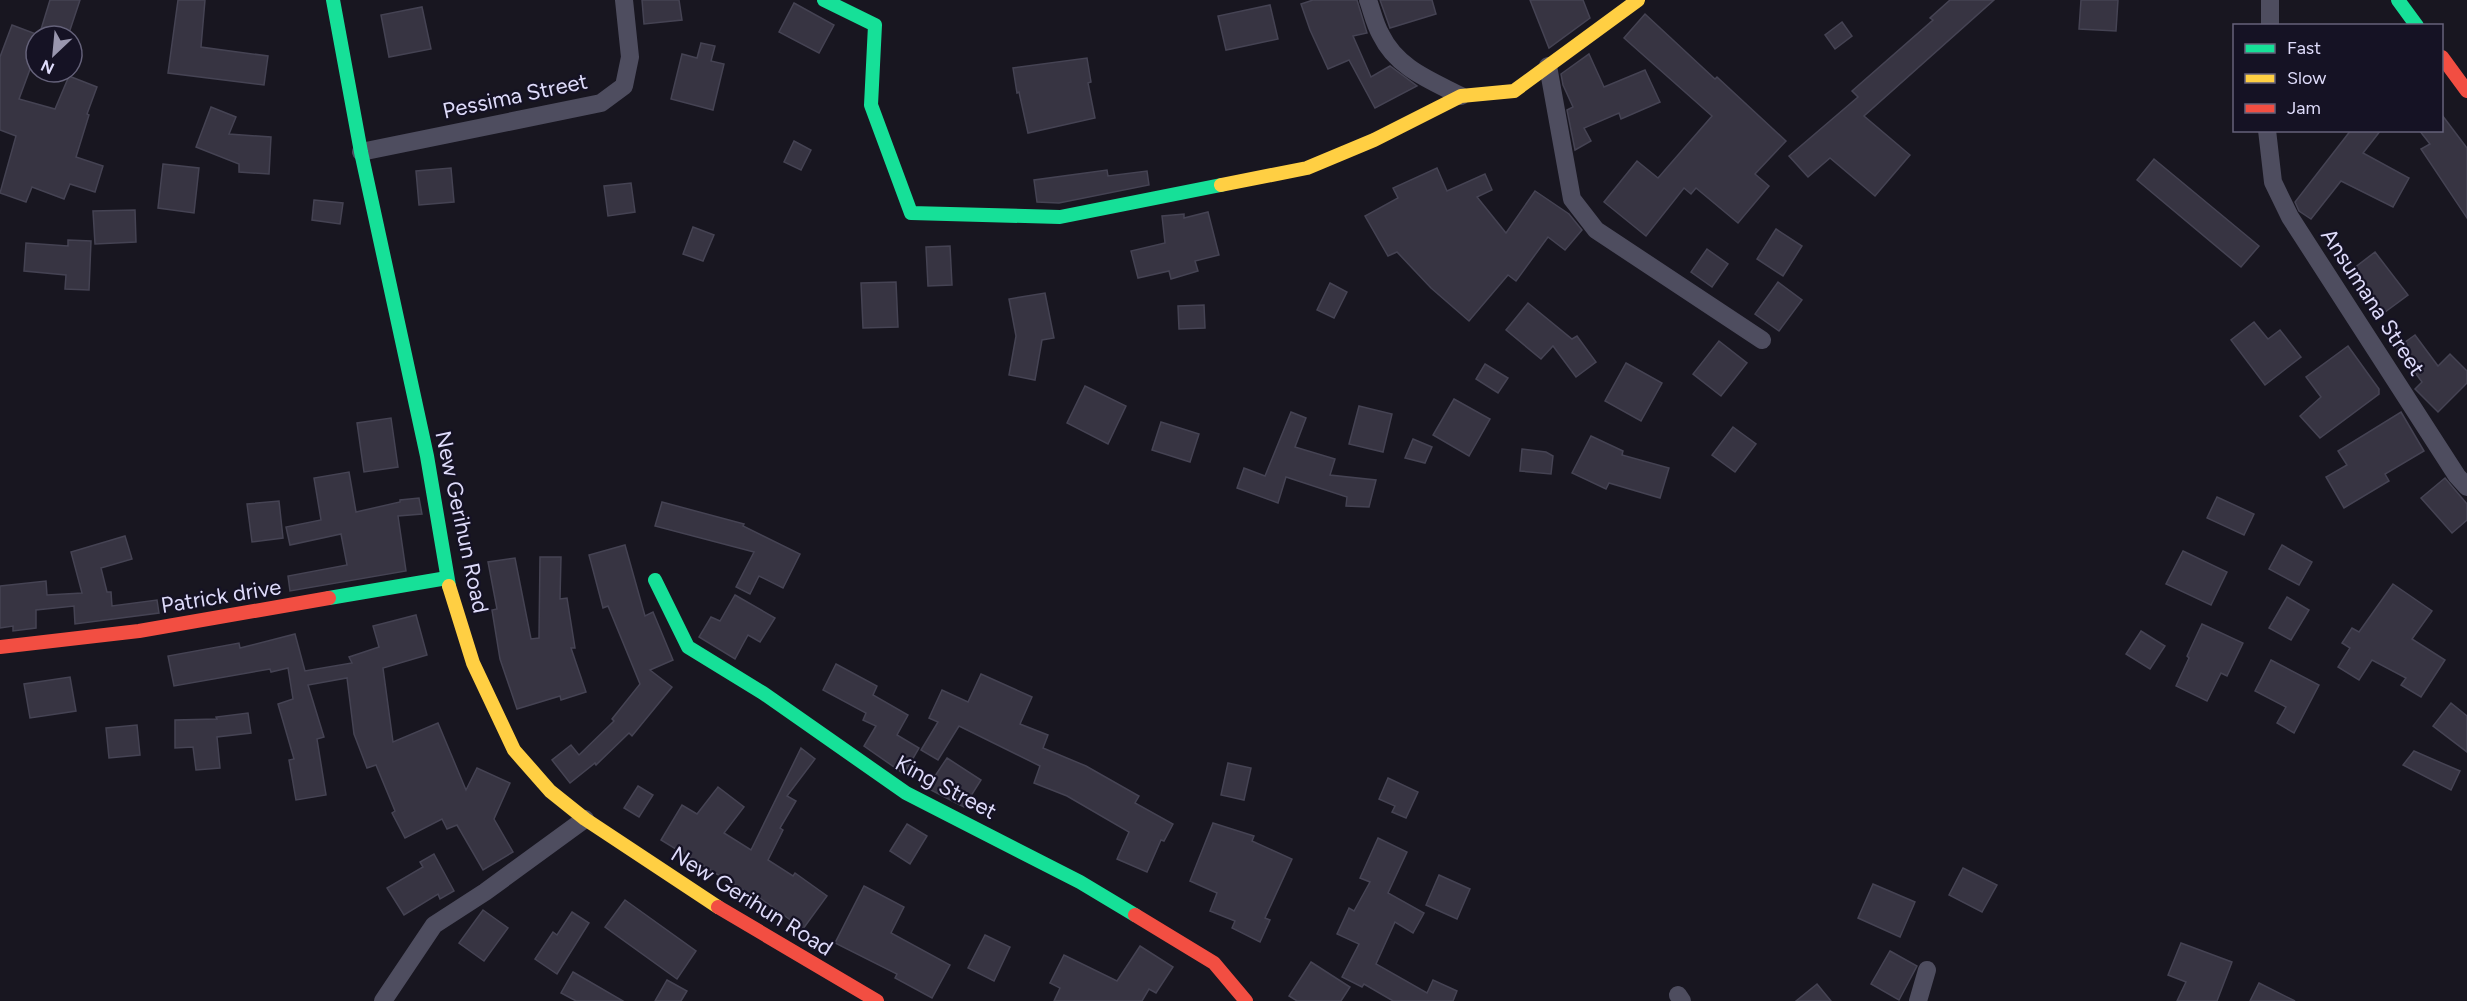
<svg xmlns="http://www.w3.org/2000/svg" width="2467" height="1001" font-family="Figtree,sans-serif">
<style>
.building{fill:#373442;stroke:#454353;stroke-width:1.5}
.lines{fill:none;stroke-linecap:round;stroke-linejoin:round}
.street{stroke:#4e4d5f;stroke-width:18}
.fast{stroke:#16e098;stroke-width:14}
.slow{stroke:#ffcf43;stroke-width:14}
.jam{stroke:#f24e42;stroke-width:14}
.labels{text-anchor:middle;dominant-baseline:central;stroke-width:4.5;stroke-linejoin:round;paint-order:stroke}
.street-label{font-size:22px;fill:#dedbfa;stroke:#151224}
</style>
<rect width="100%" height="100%" fill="#181620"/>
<!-- building -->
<g class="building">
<polygon points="50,0 80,0 68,36 39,36"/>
<polygon points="178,0 205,0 201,47 268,56 264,85 168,73"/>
<polygon points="642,0 679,0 682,20 644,24"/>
<polygon points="1313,0 1357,0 1367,33 1353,36 1371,77 1390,66 1417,86 1375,108 1349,60 1328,69 1310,30 1301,4"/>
<polygon points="1380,0 1432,0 1436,14 1390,28"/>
<polygon points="1530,0 1583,0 1590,18 1549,48"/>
<polygon points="1950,0 1994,0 1864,116 1910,155 1875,196 1830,158 1808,177 1789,156 1858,97 1852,91 1933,20 1930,18"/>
<polygon points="2081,0 2118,0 2116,31 2079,29"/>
<polygon points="794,3 834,25 819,53 779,32"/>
<polygon points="1270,5 1278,39 1226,50 1218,16"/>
<polygon points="422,7 431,49 389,57 381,15"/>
<polygon points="1645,14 1715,79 1717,77 1786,141 1755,174 1769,186 1738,223 1696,188 1691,194 1684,188 1646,236 1604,202 1637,161 1658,178 1712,116 1624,38"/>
<polygon points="1842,22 1852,36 1835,49 1825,35"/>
<polygon points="12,25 36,34 36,53 19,99 55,109 69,76 97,87 87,114 89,115 76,157 103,166 95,192 70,184 64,199 32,187 26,202 0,193 16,136 0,130 0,57"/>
<polygon points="701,43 715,46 711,61 724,64 713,110 671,99 682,54 697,58"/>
<polygon points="1589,54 1604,87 1645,70 1660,102 1621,119 1619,113 1584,128 1591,141 1575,150 1567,110 1573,107 1563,85 1561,74"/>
<polygon points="1087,58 1091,82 1088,83 1095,118 1028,133 1019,92 1017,93 1013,68"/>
<polygon points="211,107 236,117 229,134 271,137 269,174 239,172 239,164 196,147"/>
<polygon points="2442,115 2467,148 2467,218 2421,149 2430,144 2419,130 2442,130"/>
<polygon points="2351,130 2381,130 2363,153 2409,178 2393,207 2341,181 2311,219 2299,211 2295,202"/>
<polygon points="794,141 811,150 801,170 784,162"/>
<polygon points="2154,159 2259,246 2241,267 2137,180"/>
<polygon points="163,164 199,168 194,213 158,208"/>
<polygon points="451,168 454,202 419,205 416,171"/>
<polygon points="1437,168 1447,191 1485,174 1492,190 1477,197 1506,233 1535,191 1569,214 1582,230 1565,250 1548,237 1516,281 1508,275 1469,321 1431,288 1397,252 1388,256 1365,216 1398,198 1393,188"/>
<polygon points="1107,170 1108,176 1147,171 1149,185 1059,203 1037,202 1034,180"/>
<polygon points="631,183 635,212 608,216 604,186"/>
<polygon points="314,200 343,203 340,224 312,220"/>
<polygon points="135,210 136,242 95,244 93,211"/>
<polygon points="1208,212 1219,255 1195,261 1198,271 1171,279 1169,271 1138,278 1131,251 1165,243 1162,216 1184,214 1184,218"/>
<polygon points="693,227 714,235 703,261 683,254"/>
<polygon points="1776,229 1802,246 1783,276 1757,259"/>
<polygon points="68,240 91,241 89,290 65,289 66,275 24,271 26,243 68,246"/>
<polygon points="950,246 952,285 928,286 926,247"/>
<polygon points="1707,249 1728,264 1712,287 1691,272"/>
<polygon points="2375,252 2408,295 2381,315 2349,272"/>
<polygon points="896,282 898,327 863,328 861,283"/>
<polygon points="1778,282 1802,300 1779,331 1755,314"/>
<polygon points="1330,283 1347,292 1334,318 1317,310"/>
<polygon points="1045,293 1054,338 1042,340 1035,380 1009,375 1016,336 1009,299"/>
<polygon points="1528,303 1572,339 1577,336 1596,362 1576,377 1553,346 1541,359 1506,330"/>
<polygon points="1204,305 1205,328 1179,329 1178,306"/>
<polygon points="2254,322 2268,339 2280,330 2301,357 2265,385 2231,340"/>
<polygon points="2415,335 2438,366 2450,354 2467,371 2467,383 2438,412 2415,389 2422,382 2397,348"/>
<polygon points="1719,341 1747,363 1721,396 1693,374"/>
<polygon points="2348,346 2379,389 2379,394 2320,438 2300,416 2321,397 2306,377"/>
<polygon points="1626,363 1662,383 1641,421 1605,401"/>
<polygon points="1485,364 1508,378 1498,393 1476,379"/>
<polygon points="1085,386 1126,406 1108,444 1067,423"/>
<polygon points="1454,399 1490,419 1469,456 1433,435"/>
<polygon points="1359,406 1392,414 1383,452 1349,444"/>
<polygon points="1291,412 1306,418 1295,447 1335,459 1330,475 1376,480 1369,507 1346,506 1347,497 1286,477 1278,503 1237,488 1244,468 1265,476"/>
<polygon points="2401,412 2424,451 2385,474 2389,481 2344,508 2326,477 2347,465 2338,451"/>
<polygon points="391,418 398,467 364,472 357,423"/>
<polygon points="1161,422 1199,434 1190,462 1152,450"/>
<polygon points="1733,427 1756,444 1735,472 1712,455"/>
<polygon points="1591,436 1623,451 1622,455 1669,468 1660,498 1609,483 1606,489 1572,473"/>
<polygon points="1413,439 1432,447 1425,463 1405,458"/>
<polygon points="1522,449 1546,452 1553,456 1551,474 1520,471"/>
<polygon points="349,472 356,512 400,502 400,500 419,498 422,514 398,516 406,571 290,591 288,576 347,565 341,534 290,545 286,527 321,520 314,478"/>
<polygon points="2445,478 2467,504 2467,520 2452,533 2421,498"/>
<polygon points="2217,497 2254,514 2244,535 2207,518"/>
<polygon points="279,501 283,538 252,542 247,504"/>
<polygon points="662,502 744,524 743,526 800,554 783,588 759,576 750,594 736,587 754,552 655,526"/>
<polygon points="125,536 132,559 101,568 107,592 111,592 112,606 157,600 159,613 75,624 74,606 36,610 36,628 13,631 13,626 0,628 0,586 46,581 47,595 82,593 71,552"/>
<polygon points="625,545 645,616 653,612 673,660 650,670 672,687 632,736 629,733 596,765 595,763 570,783 552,760 571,745 579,755 614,721 612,719 640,684 608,606 603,608 589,555"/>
<polygon points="2282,545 2312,562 2299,585 2269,569"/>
<polygon points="2183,551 2227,572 2211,605 2166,584"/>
<polygon points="540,557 561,557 560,599 567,598 575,648 571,648 586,692 561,700 560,696 517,709 500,659 492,610 497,609 488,562 515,558 531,639 539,638"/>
<polygon points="2393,584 2432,611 2412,639 2445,660 2421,697 2401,685 2406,678 2372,660 2359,680 2338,667 2350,648 2342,643 2352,628 2359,632"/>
<polygon points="735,595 775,618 760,642 748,635 735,659 699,637 711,617 720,621"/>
<polygon points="2287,597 2309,610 2291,640 2269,628"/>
<polygon points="416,615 427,655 383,668 393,742 438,723 466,790 477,768 510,783 494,819 513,852 483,870 457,825 447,829 442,819 405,838 392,813 395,811 376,765 367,768 354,734 347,678 308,685 324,737 317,739 326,795 296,800 289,760 294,759 278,704 293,699 288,668 271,672 270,669 174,686 168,656 239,643 240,648 295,634 305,671 352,663 349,657 379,647 373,626"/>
<polygon points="2202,624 2243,643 2227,676 2221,673 2207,701 2176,686 2189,658 2187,656"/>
<polygon points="2141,631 2165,646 2150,669 2126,654"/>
<polygon points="2271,660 2319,685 2294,733 2277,723 2286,707 2255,691"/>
<polygon points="836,664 877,686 873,695 908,715 897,735 919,748 904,774 864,746 876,726 863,720 866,713 823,690"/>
<polygon points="981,674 1032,697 1020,724 1048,735 1043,748 1086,766 1139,796 1135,803 1173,824 1164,841 1161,840 1147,872 1117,859 1129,832 1067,796 1034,783 1040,766 959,726 938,760 921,750 938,722 929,718 942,690 968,702"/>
<polygon points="70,677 76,711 30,718 24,684"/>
<polygon points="2451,703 2467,716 2467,752 2433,726"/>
<polygon points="248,713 251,733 217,737 220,768 196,770 193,747 175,748 175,720 217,719 216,717"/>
<polygon points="137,725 140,755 109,758 106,728"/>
<polygon points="801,748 815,759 787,796 796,801 780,828 783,830 768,860 793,876 795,873 827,896 803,929 757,896 756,898 661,840 682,805 697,814 718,787 744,807 724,833 751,850"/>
<polygon points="2414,751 2460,771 2451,790 2403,765"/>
<polygon points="947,758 981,780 964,807 927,788"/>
<polygon points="1228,763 1251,768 1244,800 1221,795"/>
<polygon points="1388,778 1418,792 1406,818 1392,812 1395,806 1379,799"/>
<polygon points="638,786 653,795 639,817 624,808"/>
<polygon points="1213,823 1254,836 1252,841 1292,859 1265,918 1270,920 1260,942 1232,928 1235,921 1210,911 1217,893 1190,881"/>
<polygon points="907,824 927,836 910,864 890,851"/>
<polygon points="1378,838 1407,852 1388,893 1424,913 1413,933 1395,922 1376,964 1427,993 1433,980 1457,991 1453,1001 1393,1001 1364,984 1362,987 1342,977 1359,944 1337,934 1349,908 1354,911 1370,882 1360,878"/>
<polygon points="434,854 454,891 440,899 438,894 404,915 387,888 423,867 420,862"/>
<polygon points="1963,868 1997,885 1982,912 1949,895"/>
<polygon points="1439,875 1470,889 1457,919 1426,905"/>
<polygon points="1873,884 1915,902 1900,937 1858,918"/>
<polygon points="864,886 904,907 891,933 950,965 932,998 895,978 897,974 835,943"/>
<polygon points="625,900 696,951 677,979 605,927"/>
<polygon points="483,910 508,928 484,961 459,943"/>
<polygon points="572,912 589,923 557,974 535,959 553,932 557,935"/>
<polygon points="985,935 1010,947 994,981 968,968"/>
<polygon points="2181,943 2232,962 2217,1001 2177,1001 2186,982 2168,975"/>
<polygon points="1140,946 1173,967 1156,993 1149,989 1142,1001 1054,1001 1060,988 1050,983 1064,955 1117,981"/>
<polygon points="1890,951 1917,966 1899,1000 1871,984"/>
<polygon points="1311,962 1350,987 1341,1001 1297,1001 1289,996"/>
<polygon points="573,972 623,1001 576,1001 561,993"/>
<polygon points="667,980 687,991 681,1001 655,1001"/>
<polygon points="2259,983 2295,1001 2250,1001"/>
<polygon points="1817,984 1831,1001 1796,1001"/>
</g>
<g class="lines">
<!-- street -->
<g class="street">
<path d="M1368,0C1372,11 1375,25 1381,35C1397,68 1430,80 1461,96"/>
<polyline points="2270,26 2270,0"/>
<polyline points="1548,66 1572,199 1596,230 1762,340"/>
<polyline points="2267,130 2273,182 2290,217 2457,476 2467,487"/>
<polyline points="361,152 601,103 624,86 630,57 624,0"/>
<polyline points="1678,995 1682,1001"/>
<polyline points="383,1001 434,925 485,892 585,819"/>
<polyline points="1918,1001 1927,970"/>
</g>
<!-- fast -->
<g class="fast">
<polyline points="333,0 361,152 427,456 449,586"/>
<polyline points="824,0 875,25 871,105 911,213 1060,217 1221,185"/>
<polyline points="2398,0 2417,26"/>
<polyline points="655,580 688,647 763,693 906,793 1080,882 1135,915"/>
<polyline points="329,598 447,578"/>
</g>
<!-- slow -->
<g class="slow">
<polyline points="1221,185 1307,168 1374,140 1461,96 1514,91 1638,0"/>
<polyline points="449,586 473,663 514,750 550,791 585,819 718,907"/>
</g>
<!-- jam -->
<g class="jam">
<polyline points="2442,57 2467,91"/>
<polyline points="0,647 139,631 329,598"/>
<polyline points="718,907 877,1001"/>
<polyline points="1135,915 1214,963 1246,1001"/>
</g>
</g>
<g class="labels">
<!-- street labels -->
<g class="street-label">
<text transform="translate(515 96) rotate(-12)">Pessima Street</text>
<text transform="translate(2373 302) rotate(57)">Ansumana Street</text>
<text transform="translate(462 522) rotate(78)">New Gerihun Road</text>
<text transform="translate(221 596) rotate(-9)">Patrick drive</text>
<text transform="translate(946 787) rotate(28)">King Street</text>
<text transform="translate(752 901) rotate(32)">New Gerihun Road</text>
</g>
</g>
<!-- legend -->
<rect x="2233" y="24" width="210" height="108" fill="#151224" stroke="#65627a" stroke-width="1.5"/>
<rect x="2245" y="44" width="30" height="9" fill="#16e098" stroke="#65627a" stroke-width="1.5"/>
<text x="2287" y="54" font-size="18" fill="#dedbfa">Fast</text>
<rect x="2245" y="74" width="30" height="9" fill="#ffcf43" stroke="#65627a" stroke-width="1.5"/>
<text x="2287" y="84" font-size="18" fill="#dedbfa">Slow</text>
<rect x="2245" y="104" width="30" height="9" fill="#f24e42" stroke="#65627a" stroke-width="1.5"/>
<text x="2287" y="114" font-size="18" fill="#dedbfa">Jam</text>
<!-- north arrow -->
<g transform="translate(54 54) rotate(206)"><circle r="28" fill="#151224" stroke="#65627a" stroke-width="1.5"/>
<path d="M0-4.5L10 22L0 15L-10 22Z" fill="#9996ae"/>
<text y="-9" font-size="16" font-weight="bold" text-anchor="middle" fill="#dedbfa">N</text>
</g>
</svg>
